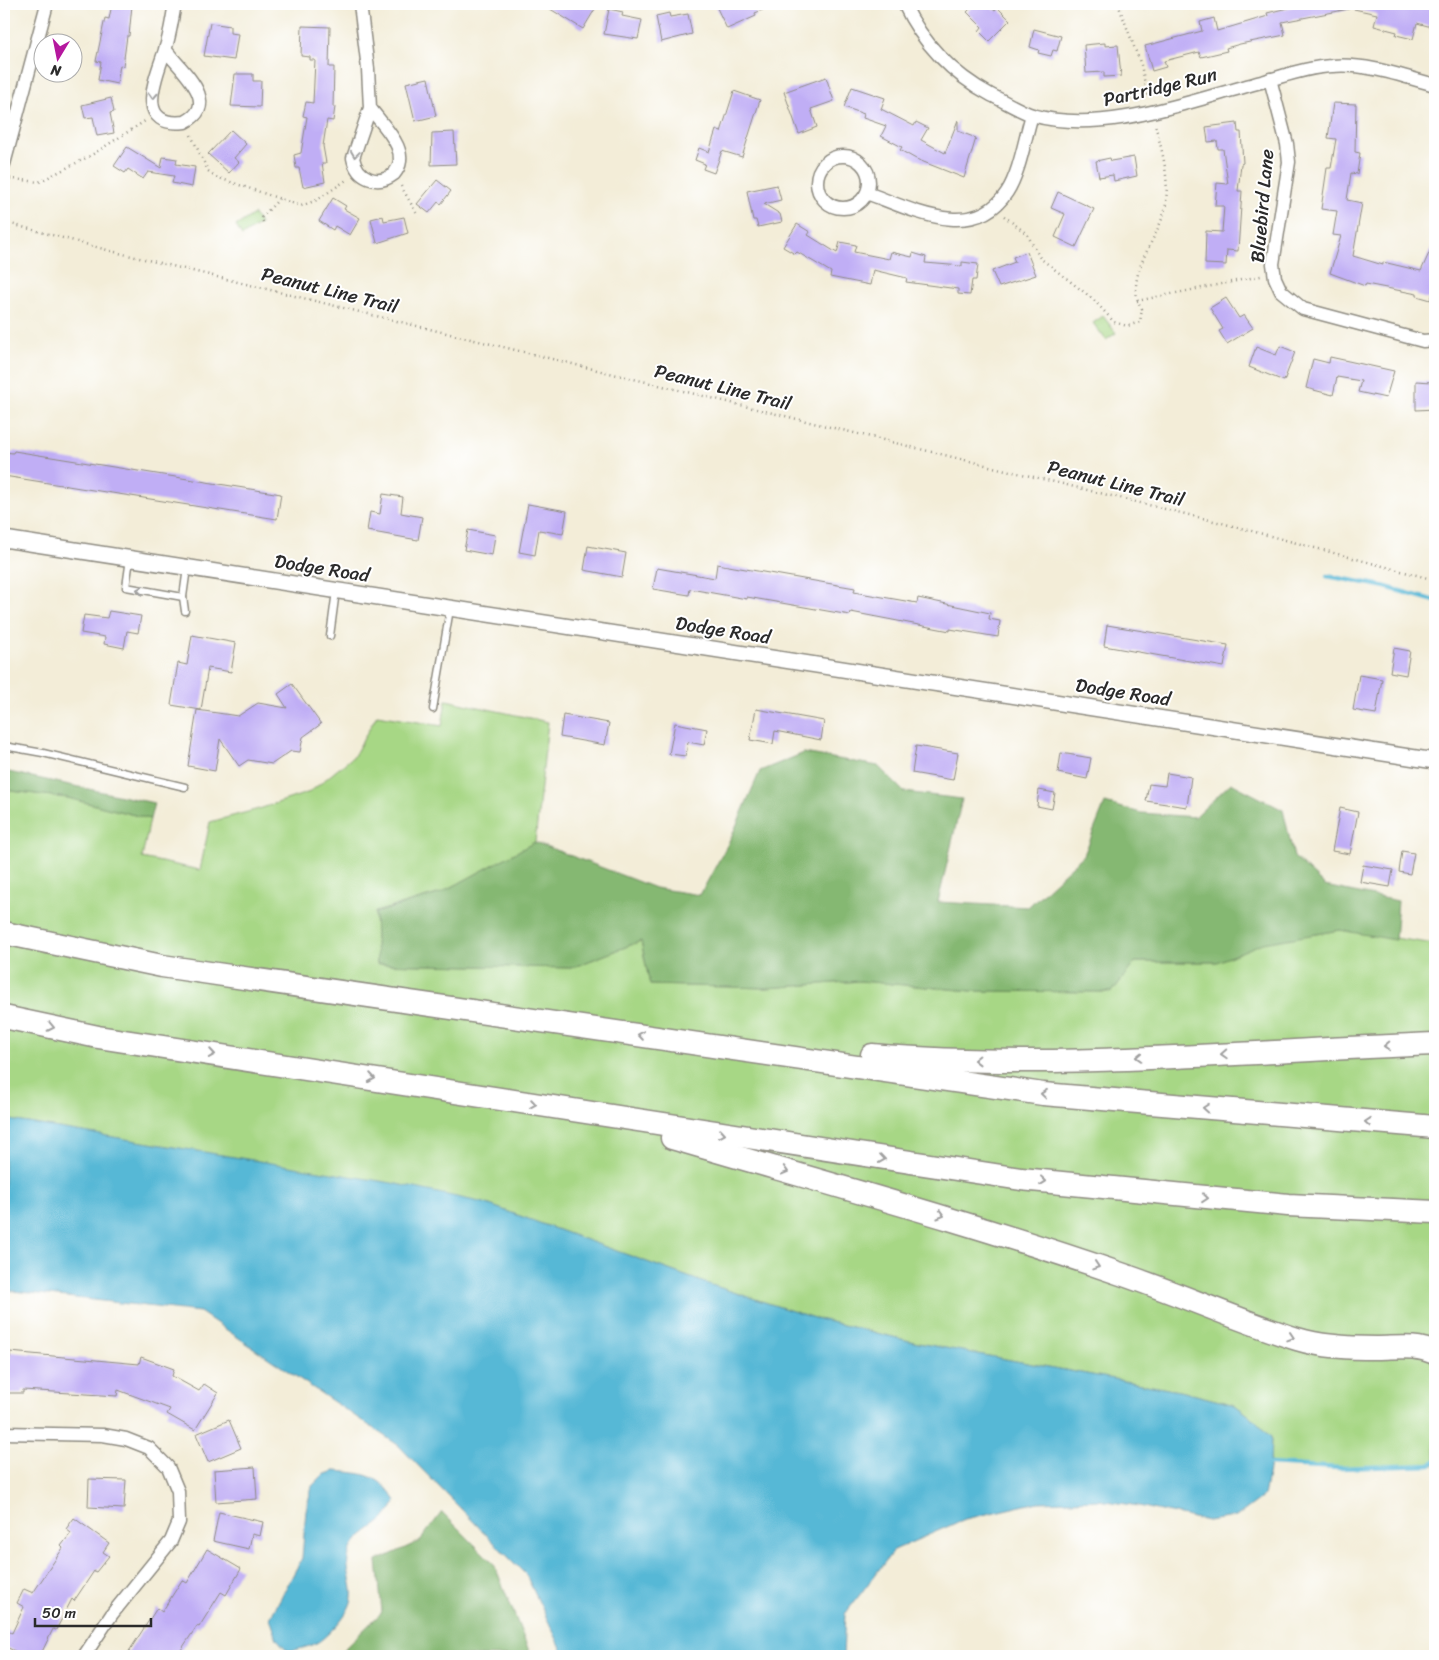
<svg xmlns="http://www.w3.org/2000/svg" width="1439" height="1660" font-family="Sriracha,sans-serif">
<style>
.green{fill:#a7d785;stroke:#698158}
.forest{fill:#85b872;stroke:#58724e}
.water{fill:#57b8d6;stroke:#417280}
.lines{fill:none;stroke-linecap:round;stroke-linejoin:round}
.stream{stroke:#57b8d6;stroke-width:4.5}
.building{fill:#c0aef5}
.service-casing{stroke:#8f8c82;stroke-width:9}
.minor-casing{stroke:#8f8c82;stroke-width:15}
.tertiary-casing{stroke:#8f8c82;stroke-width:18}
.motorway-casing{stroke:#8f8c82;stroke-width:25}
.path{stroke:#8f8c82;stroke-width:2.5;stroke-dasharray:1 4;stroke-linecap:butt}
.service{stroke:#fff;stroke-width:6}
.minor{stroke:#fff;stroke-width:12}
.tertiary{stroke:#fff;stroke-width:15}
.motorway{stroke:#fff;stroke-width:22}
.oneway{stroke:#a0a0a0}
.labels{text-anchor:middle;dominant-baseline:central;stroke-width:4;stroke-linejoin:round;paint-order:stroke}
.street-label{font-size:19px;fill:#2b2b2b;stroke:#fff}
</style>
<rect width="100%" height="100%" fill="#fff"/>
<filter id="ink" filterUnits="userSpaceOnUse"><feTurbulence type="fractalNoise" baseFrequency=".02" numOctaves="2"/><feDisplacementMap in="SourceGraphic" scale="10" xChannelSelector="R" yChannelSelector="G"/><feConvolveMatrix kernelMatrix="1 2 1 2 8 2 1 2 1" color-interpolation-filters="sRGB"/></filter>
<filter id="wash" filterUnits="userSpaceOnUse"><feTurbulence type="fractalNoise" baseFrequency=".0096" numOctaves="4" result="noise"/><feDisplacementMap in="SourceGraphic" scale="20" xChannelSelector="R" yChannelSelector="G"/><feGaussianBlur stdDeviation="1.12" result="paint"/><feColorMatrix in="noise" values="0 0 0 0 0 0 0 0 0 0 0 0 0 0 0 0 0 1.4 0 .05"/><feComposite in="paint" operator="in"/></filter>
<g filter="url(#wash)">
<rect width="100%" height="100%" fill="#f3edd8"/>
<!-- green -->
<g class="green">
<polygon points="254,214 260,224 242,236 236,226"/>
<polygon points="1103,316 1116,333 1106,340 1093,323"/>
<polygon points="446,700 548,722 535,842 441,893 375,912 377,964 571,968 641,941 650,985 767,988 860,981 972,991 1112,992 1135,962 1217,962 1264,942 1340,930 1435,944 1435,1465 1340,1468 1270,1464 1271,1437 1255,1420 1235,1405 1184,1392 918,1343 814,1318 705,1283 484,1203 376,1181 4,1119 4,790 68,798 150,819 142,858 200,870 210,822 259,809 310,792 354,756 377,715 442,726"/>
</g>
<!-- forest -->
<g class="forest">
<polygon points="804,753 878,766 904,792 962,799 938,902 1028,907 1084,855 1105,803 1141,813 1195,817 1231,783 1283,810 1294,857 1325,886 1398,901 1395,940 1340,930 1263,943 1217,962 1135,962 1112,992 972,991 860,981 767,988 650,985 641,941 571,968 377,964 375,913 441,893 535,842 655,888 700,895 730,840 760,771"/>
<polygon points="4,771 154,803 150,819 68,798 4,790"/>
<polygon points="442,1512 494,1564 531,1656 337,1656 382,1612 377,1561 420,1541"/>
</g>
<!-- water -->
<g class="water">
<polygon points="4,1119 392,1183 484,1203 705,1283 814,1318 918,1343 1184,1392 1235,1405 1255,1420 1271,1437 1270,1464 1264,1496 1236,1517 1207,1521 1139,1506 1098,1500 1038,1502 965,1519 894,1550 845,1614 843,1656 565,1656 526,1575 398,1445 200,1312 4,1290"/>
<path d="M334,1471C363,1473 380,1474 396,1501C385,1528 361,1528 350,1551C343,1566 354,1583 352,1597C351,1612 332,1631 321,1640C312,1647 298,1649 288,1651L277,1639L270,1618L302,1558L306,1510L312,1486L323,1475Z"/>
</g>
<g class="lines">
<!-- stream -->
<g class="stream">
<polyline points="1327,576 1382,586 1435,601"/>
<polyline points="1270,1464 1339,1468 1431,1465 1435,1461"/>
</g>
</g>
<g id="blocks">
<!-- building -->
<g class="building">
<polygon points="112,4 132,5 129,36 127,36 123,66 120,65 117,84 98,80 101,62 96,61 105,18 109,19"/>
<polygon points="542,4 598,4 583,29"/>
<polygon points="715,4 777,4 755,13 756,16 727,29"/>
<polygon points="975,4 987,4 995,11 998,8 1010,20 989,41 979,31 982,27 967,12"/>
<polygon points="1304,4 1348,4 1349,9 1282,22 1285,35 1240,44 1226,48 1227,51 1210,55 1201,57 1199,52 1164,61 1166,67 1152,71 1145,46 1202,31 1200,22 1214,18 1217,31 1268,16 1267,13"/>
<polygon points="1355,4 1435,4 1435,28 1417,23 1413,39 1396,35 1397,32 1374,26 1377,14 1354,9"/>
<polygon points="609,9 623,12 622,16 642,20 638,39 604,34"/>
<polygon points="669,13 670,17 688,14 692,34 661,42 656,16"/>
<polygon points="210,23 230,26 230,33 238,34 234,60 204,56"/>
<polygon points="302,26 330,27 329,67 334,67 333,107 335,107 333,121 327,120 323,146 326,163 322,163 325,182 303,187 299,168 296,168 294,155 301,153 307,117 303,116 306,102 313,103 315,60 310,60 310,57 301,56"/>
<polygon points="1034,29 1061,36 1057,51 1053,50 1051,56 1038,53 1039,50 1030,47"/>
<polygon points="1105,43 1105,46 1118,45 1121,76 1104,77 1104,72 1086,73 1084,45"/>
<polygon points="235,74 253,74 253,81 261,81 260,107 231,106"/>
<polygon points="826,77 834,101 811,109 817,127 799,134 784,92"/>
<polygon points="428,78 436,116 415,121 406,83"/>
<polygon points="852,87 885,98 881,109 914,126 916,122 928,128 921,140 945,153 958,120 958,131 976,138 964,178 916,159 900,150 902,147 881,136 886,126 863,118 864,114 844,107"/>
<polygon points="734,91 760,100 742,157 722,151 714,173 703,169 705,164 695,160 699,148 709,152 716,130 721,132"/>
<polygon points="111,98 114,112 110,113 114,133 97,136 93,117 85,118 82,105"/>
<polygon points="1333,103 1356,104 1355,152 1360,153 1357,174 1351,173 1347,200 1362,203 1353,256 1383,265 1383,262 1421,271 1435,240 1435,284 1431,300 1417,296 1417,294 1366,284 1365,286 1330,273 1341,236 1333,235 1337,211 1321,209 1327,168 1331,168 1336,139 1328,138"/>
<polygon points="1237,123 1238,132 1241,132 1243,163 1241,164 1238,191 1242,191 1238,251 1227,250 1226,265 1205,264 1206,231 1222,232 1224,206 1215,206 1217,183 1228,184 1223,149 1218,149 1217,141 1208,142 1206,127"/>
<polygon points="231,130 246,144 234,158 239,162 229,173 208,154"/>
<polygon points="454,132 456,164 431,165 432,133"/>
<polygon points="127,147 161,168 163,157 177,159 176,164 195,167 192,187 172,183 174,176 148,172 143,179 128,169 125,173 114,166"/>
<polygon points="1134,157 1137,176 1114,181 1113,175 1099,177 1096,161 1110,158 1111,161"/>
<polygon points="437,180 451,191 441,204 438,202 429,213 417,204"/>
<polygon points="777,185 781,200 764,204 780,214 782,222 758,227 756,220 753,220 747,191"/>
<polygon points="1058,192 1094,209 1076,247 1055,237 1065,214 1051,208"/>
<polygon points="333,198 346,206 344,209 360,218 350,235 335,226 333,230 319,221"/>
<polygon points="383,216 384,221 404,217 408,233 377,243 371,219"/>
<polygon points="797,224 810,232 808,235 837,253 840,242 856,245 854,252 889,259 891,252 912,257 913,253 926,257 925,263 962,266 962,262 978,264 976,280 972,280 970,295 958,294 958,289 906,282 907,278 873,270 870,285 830,277 831,272 797,252 795,254 783,247"/>
<polygon points="1027,252 1036,275 999,287 992,271 1015,262 1013,257"/>
<polygon points="1226,298 1239,318 1244,315 1253,328 1227,344 1219,331 1223,329 1210,308"/>
<polygon points="1280,346 1295,352 1284,381 1249,367 1256,347 1276,355"/>
<polygon points="1330,357 1394,371 1386,398 1358,392 1361,381 1337,377 1333,395 1306,388 1313,359 1329,363"/>
<polygon points="1416,381 1432,382 1432,387 1435,387 1435,409 1416,410"/>
<polygon points="14,451 281,494 277,519 4,476 4,452 13,453"/>
<polygon points="383,494 403,497 401,513 422,517 418,540 367,531 370,512 380,514"/>
<polygon points="528,504 567,511 563,534 539,530 535,555 519,552"/>
<polygon points="468,530 495,535 492,555 464,550"/>
<polygon points="588,546 626,553 622,577 584,570"/>
<polygon points="717,564 855,588 854,592 917,603 918,598 990,613 989,619 1000,621 998,637 950,629 950,631 851,612 850,615 747,597 747,599 690,589 689,595 653,589 657,568 715,578"/>
<polygon points="109,611 141,616 138,633 127,631 124,648 104,644 105,637 81,633 84,615 107,618"/>
<polygon points="1107,625 1228,645 1224,667 1104,646"/>
<polygon points="192,635 236,643 231,672 208,668 201,710 171,705 178,663 187,665"/>
<polygon points="1394,648 1410,651 1406,675 1390,672"/>
<polygon points="1359,675 1382,679 1376,714 1353,710"/>
<polygon points="292,684 321,724 303,737 300,752 291,751 272,764 248,760 239,766 220,739 215,771 188,766 197,710 238,716 258,703 287,708 278,694"/>
<polygon points="756,709 824,721 821,740 775,731 773,744 750,740"/>
<polygon points="563,715 609,723 605,745 560,737"/>
<polygon points="675,723 707,729 704,745 688,742 686,756 669,754"/>
<polygon points="916,746 958,753 953,780 912,773"/>
<polygon points="1061,753 1091,758 1087,779 1058,773"/>
<polygon points="1167,773 1191,777 1187,807 1146,801 1149,784 1165,786"/>
<polygon points="1039,790 1055,793 1052,809 1037,806"/>
<polygon points="1340,808 1358,812 1350,854 1332,851"/>
<polygon points="1402,851 1414,853 1410,874 1399,872"/>
<polygon points="1363,865 1393,870 1390,887 1360,882"/>
<polygon points="10,1352 139,1364 141,1357 174,1369 172,1376 199,1391 204,1384 218,1393 195,1430 167,1414 170,1409 118,1390 117,1396 23,1390 23,1393 4,1393 4,1358 10,1358"/>
<polygon points="229,1420 241,1448 208,1462 196,1434"/>
<polygon points="255,1467 257,1499 216,1502 214,1470"/>
<polygon points="89,1479 126,1480 124,1509 88,1507"/>
<polygon points="219,1512 263,1522 260,1536 252,1534 249,1549 213,1541"/>
<polygon points="74,1518 109,1543 103,1552 109,1556 96,1572 94,1571 74,1601 72,1599 56,1630 53,1629 40,1656 25,1656 4,1646 4,1629 12,1633 24,1607 17,1603 24,1589 33,1593 63,1548 61,1546 71,1533 66,1529"/>
<polygon points="207,1549 241,1569 226,1595 221,1592 199,1627 197,1626 177,1656 126,1656 157,1608 162,1612 182,1580 187,1583"/>
</g>
</g>
</g>
<g filter="url(#ink)">
<use href="#blocks" fill-opacity="0" stroke="#8f8c82" stroke-width="1"/>
<g class="lines">
<!-- service casing -->
<g class="service-casing">
<g id="service">
<polyline points="130,559 126,587 183,597"/>
<polyline points="185,611 183,597 187,568"/>
<polyline points="330,636 336,591"/>
<polyline points="433,709 450,609"/>
<polyline points="4,746 43,753 185,787"/>
</g>
</g>
<!-- minor casing -->
<g class="minor-casing">
<g id="minor">
<path d="M360,4L368,69L370,108L353,158C357,178 377,187 394,174C413,152 383,126 370,108"/>
<path d="M904,4C923,44 952,74 991,95C1004,101 1018,110 1032,115C1104,136 1195,99 1265,81C1287,75 1309,67 1332,66C1366,63 1402,76 1435,85"/>
<path d="M165,49C179,69 223,103 185,122C133,128 156,77 165,50C170,36 172,19 175,4"/>
<polyline points="1270,79 1287,144 1289,162 1273,264 1275,278 1281,291 1303,309 1423,341 1435,340"/>
<circle cx="843" cy="182" r="26"/>
<polyline points="4,164 47,4"/>
<path d="M867,193C911,209 974,243 1007,192C1020,172 1025,137 1032,115"/>
<polyline points="4,1433 103,1435 126,1439 149,1448 168,1467 178,1491 179,1522 171,1541 112,1614 84,1656"/>
</g>
</g>
<!-- tertiary casing -->
<g class="tertiary-casing">
<polyline id="tertiary" points="4,539 1435,761"/>
</g>
<!-- motorway casing -->
<g class="motorway-casing">
<g id="motorway">
<polyline points="4,933 162,966 1043,1094 1435,1127"/>
<polyline points="4,1017 98,1037 1021,1179 1288,1205 1435,1212"/>
<path d="M872,1055C1059,1071 1248,1051 1435,1044"/>
<path d="M672,1138C822,1182 973,1223 1121,1274C1180,1294 1237,1320 1297,1339C1323,1347 1350,1348 1376,1348C1397,1348 1415,1344 1435,1353"/>
</g>
</g>
<!-- path -->
<g class="path">
<polyline points="1118,4 1141,65 1148,98"/>
<polyline points="191,135 208,171 216,177 301,206 317,200 348,179"/>
<polyline points="5,178 39,182 90,156 145,121"/>
<polyline points="401,186 418,216"/>
<path d="M1004,216L1027,234L1040,258L1093,299L1114,322L1127,326L1140,322L1142,309C1122,277 1158,240 1165,209C1170,180 1163,153 1155,125"/>
<polyline points="4,222 111,251 1218,522 1435,580"/>
<polyline points="263,222 261,218 279,199"/>
<polyline points="1137,301 1261,276"/>
</g>
<!-- service -->
<use href="#service" class="service"/>
<!-- minor -->
<use href="#minor" class="minor"/>
<!-- tertiary -->
<use href="#tertiary" class="tertiary"/>
<!-- motorway -->
<use href="#motorway" class="motorway"/>
</g>
<!-- one-way arrows -->
<defs><path id="oneway-chevron" d="M-2-3.5L2.5 0L-2 3.5" fill="none" stroke-width="1.6" stroke-linecap="round" stroke-linejoin="round" transform="scale(1.25)"/></defs>
<g class="oneway">
<use href="#oneway-chevron" transform="translate(153 96) rotate(93)"/>
<use href="#oneway-chevron" transform="translate(355 154) rotate(98)"/>
<use href="#oneway-chevron" transform="translate(140 590) rotate(-170)"/>
<use href="#oneway-chevron" transform="translate(51 1027) rotate(12)"/>
<use href="#oneway-chevron" transform="translate(641 1035) rotate(-172)"/>
<use href="#oneway-chevron" transform="translate(1387 1046) rotate(178)"/>
<use href="#oneway-chevron" transform="translate(212 1054) rotate(9)"/>
<use href="#oneway-chevron" transform="translate(1224 1054) rotate(177)"/>
<use href="#oneway-chevron" transform="translate(1139 1057) rotate(178)"/>
<use href="#oneway-chevron" transform="translate(977 1060) rotate(179)"/>
<use href="#oneway-chevron" transform="translate(372 1078) rotate(9)"/>
<use href="#oneway-chevron" transform="translate(1044 1094) rotate(-174)"/>
<use href="#oneway-chevron" transform="translate(533 1104) rotate(9)"/>
<use href="#oneway-chevron" transform="translate(1206 1108) rotate(-175)"/>
<use href="#oneway-chevron" transform="translate(1368 1122) rotate(-175)"/>
<use href="#oneway-chevron" transform="translate(722 1134) rotate(9)"/>
<use href="#oneway-chevron" transform="translate(882 1159) rotate(8)"/>
<use href="#oneway-chevron" transform="translate(785 1171) rotate(16)"/>
<use href="#oneway-chevron" transform="translate(1043 1181) rotate(6)"/>
<use href="#oneway-chevron" transform="translate(1205 1198) rotate(5)"/>
<use href="#oneway-chevron" transform="translate(941 1215) rotate(16)"/>
<use href="#oneway-chevron" transform="translate(1096 1266) rotate(18)"/>
<use href="#oneway-chevron" transform="translate(1291 1337) rotate(18)"/>
</g>
</g>
<g class="labels">
<!-- street labels -->
<g class="street-label">
<text transform="translate(1160 87) rotate(-13)">Partridge Run</text>
<text transform="translate(1262 206) rotate(-85)">Bluebird Lane</text>
<text transform="translate(330 290) rotate(14)">Peanut Line Trail</text>
<text transform="translate(723 387) rotate(14)">Peanut Line Trail</text>
<text transform="translate(1116 483) rotate(14)">Peanut Line Trail</text>
<text transform="translate(322 568) rotate(9)">Dodge Road</text>
<text transform="translate(723 630) rotate(9)">Dodge Road</text>
<text transform="translate(1123 692) rotate(9)">Dodge Road</text>
</g>
</g>
<!-- margin -->
<rect width="1439" height="1660" fill="none" stroke="#fff" stroke-width="20"/>
<!-- north arrow -->
<g transform="translate(58 58) rotate(190)"><circle r="24" fill="#ffffff" stroke="#aaaaaa"/>
<path d="M0-4L9 19L0 12L-9 19Z" fill="#b5179e"/>
<text y="-8" font-size="14" font-weight="bold" text-anchor="middle" fill="#2b2b2b">N</text>
</g>
<!-- scale -->
<path d="M35 1618v8h116v-8" fill="none" stroke="#2b2b2b" stroke-width="2.5"/>
<text x="42" y="1618" font-size="15" fill="#2b2b2b" stroke="#ffffff" stroke-width="4" paint-order="stroke">50 m</text>
</svg>
